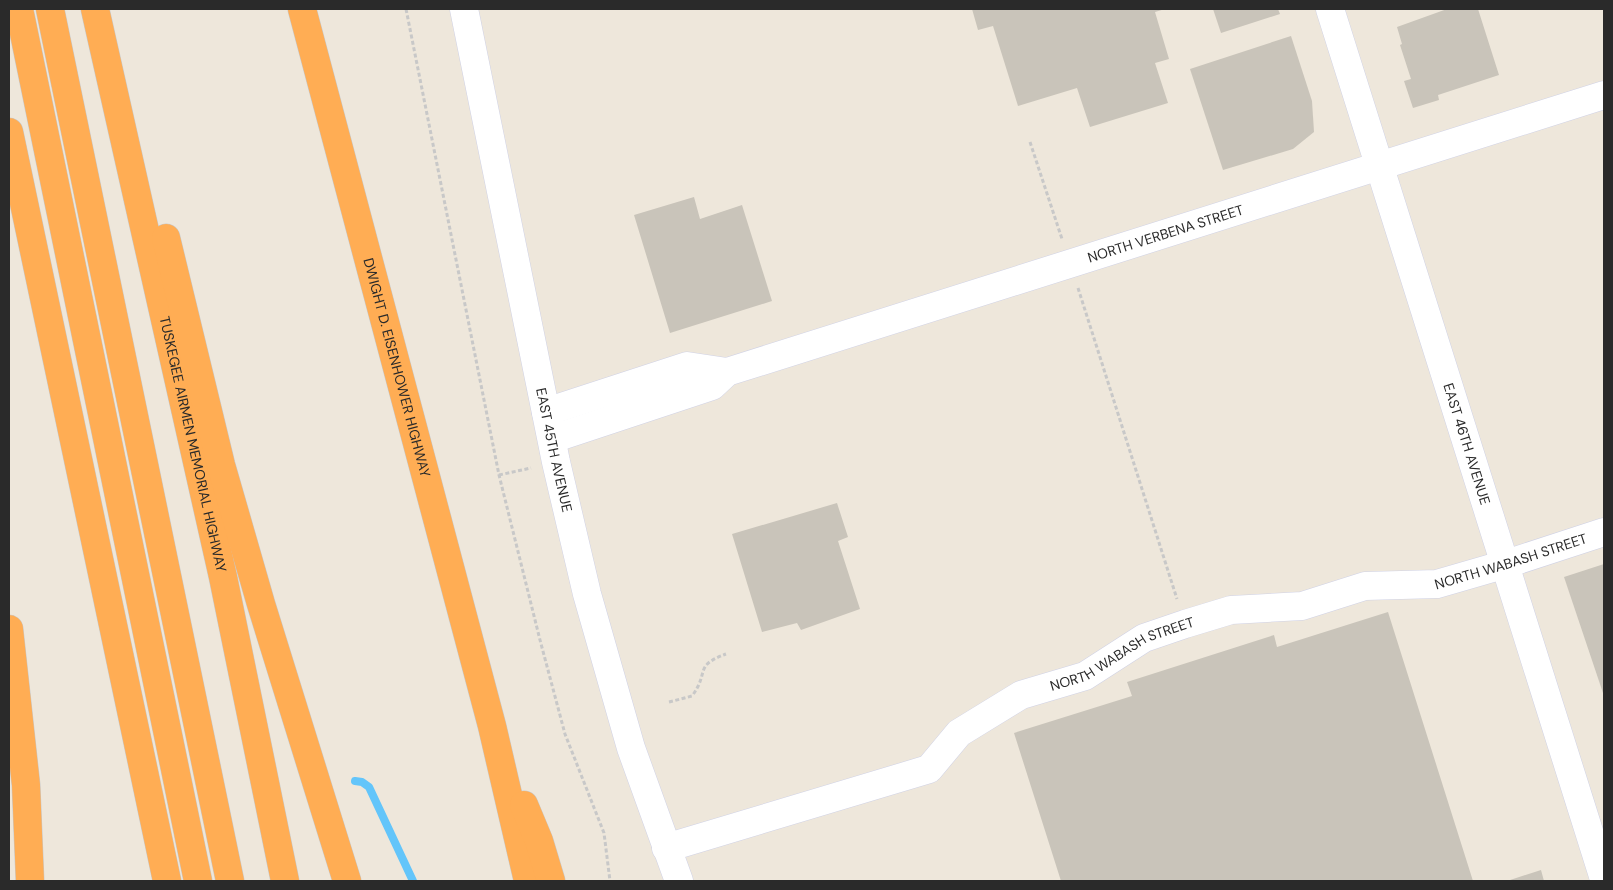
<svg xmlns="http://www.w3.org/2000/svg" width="1613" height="890" font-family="'DM Sans',sans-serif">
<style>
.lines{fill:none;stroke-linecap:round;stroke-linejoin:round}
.stream{stroke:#63c5fa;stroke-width:8}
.building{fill:#c9c4ba}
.minor-casing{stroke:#d0d2e5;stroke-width:29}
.highway-casing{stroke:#c8c8c8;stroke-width:29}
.path{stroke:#c8c8c8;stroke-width:3;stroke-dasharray:4 2.5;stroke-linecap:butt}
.minor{stroke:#fff;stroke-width:28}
.highway{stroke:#ffad54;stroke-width:28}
.labels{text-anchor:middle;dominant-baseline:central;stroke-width:4;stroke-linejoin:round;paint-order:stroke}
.street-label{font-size:14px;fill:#2a2a2a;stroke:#fff}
</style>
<rect width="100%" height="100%" fill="#eee7db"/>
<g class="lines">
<!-- stream -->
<polyline class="stream" points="355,781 362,782 369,787 413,881"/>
</g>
<!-- building -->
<g class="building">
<polygon points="972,9 1165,9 1155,12 1169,59 1155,63 1168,103 1090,127 1077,88 1018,106 993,26 978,30"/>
<polygon points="1213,9 1278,9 1280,14 1221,33"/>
<polygon points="1447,9 1478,9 1499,75 1438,95 1439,100 1413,108 1404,81 1411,79 1400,45 1402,44 1397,27"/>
<polygon points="1291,36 1312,101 1314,132 1293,149 1223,170 1190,69"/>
<polygon points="694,197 700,219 742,205 772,301 670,333 634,215"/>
<polygon points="837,503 848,537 838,541 860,609 801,630 797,623 762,632 732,534"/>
<polygon points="1604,564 1604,696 1564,577"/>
<polygon points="1388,612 1473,881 1061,881 1014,733 1132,696 1127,682 1274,635 1277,647"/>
<polygon points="1541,870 1544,881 1507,881"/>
</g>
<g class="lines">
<!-- minor casing -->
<g class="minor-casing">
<g id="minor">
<path id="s1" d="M464,9L556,462L587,594L631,748L679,881"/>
<path id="s2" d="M1330,9L1604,879"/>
<polyline points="546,412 687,366 727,372"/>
<path id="s3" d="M552,439L712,386L727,372L1604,95"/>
<path id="s4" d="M666,848L929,769L959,733L1021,695L1085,676L1144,638L1185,624L1231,610L1302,606L1365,586L1437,584L1506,564L1604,532"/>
</g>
</g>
<!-- highway casing -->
<g class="highway-casing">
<g id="highway">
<polyline points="19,9 198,881"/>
<polyline points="50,9 230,881"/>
<path id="s5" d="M95,9L223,577L285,881"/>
<path id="s6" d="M302,9L492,726L528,881"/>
<polyline points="9,132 167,881"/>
<polyline points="166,238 221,465 261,604 347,881"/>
<polyline points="9,629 26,785 30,881"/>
<polyline points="524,805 539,841 551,881"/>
</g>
</g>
<!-- path -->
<g class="path">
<polyline points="406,9 499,475 540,640 565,734 604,833 610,881"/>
<polyline points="1030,142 1062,239"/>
<polyline points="1078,288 1177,599"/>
<polyline points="499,475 531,468"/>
<path d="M669,702L692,696C710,672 693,666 726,654"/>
</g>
<!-- minor -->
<use href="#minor" class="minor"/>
<!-- highway -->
<use href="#highway" class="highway"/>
</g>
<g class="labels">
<!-- street labels -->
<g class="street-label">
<text stroke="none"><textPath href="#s3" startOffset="649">NORTH VERBENA STREET</textPath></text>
<text stroke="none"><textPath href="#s6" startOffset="371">DWIGHT D. EISENHOWER HIGHWAY</textPath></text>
<text stroke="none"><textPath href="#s2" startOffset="456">EAST 46TH AVENUE</textPath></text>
<text stroke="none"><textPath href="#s5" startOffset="446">TUSKEGEE AIRMEN MEMORIAL HIGHWAY</textPath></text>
<text stroke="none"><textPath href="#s1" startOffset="450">EAST 45TH AVENUE</textPath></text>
<text stroke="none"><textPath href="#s4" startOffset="909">NORTH WABASH STREET</textPath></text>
<text stroke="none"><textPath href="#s4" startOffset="504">NORTH WABASH STREET</textPath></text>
</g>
</g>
<!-- border -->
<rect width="1613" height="890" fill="none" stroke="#2a2a2a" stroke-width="20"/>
</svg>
